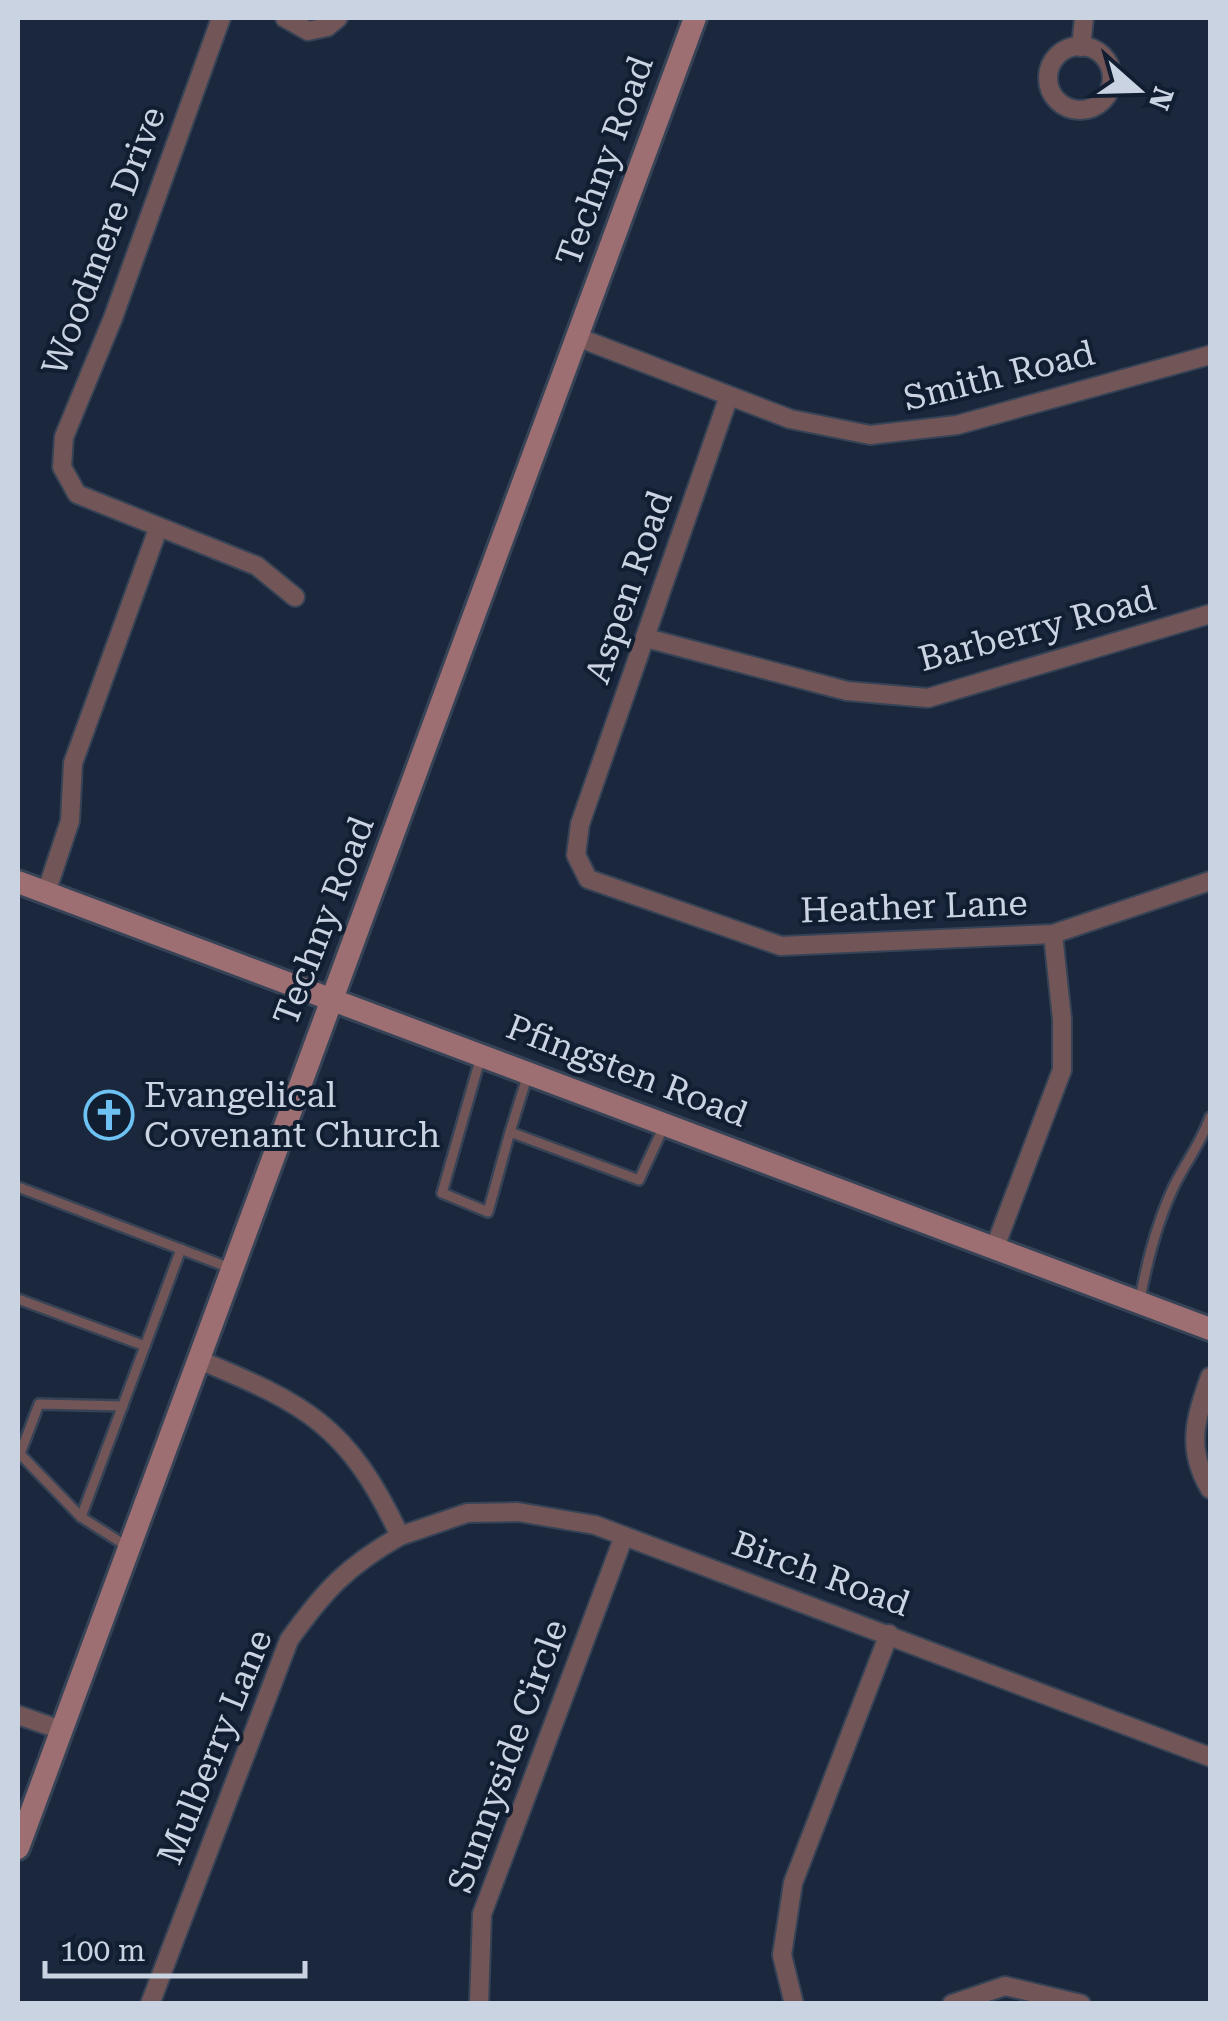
<svg xmlns="http://www.w3.org/2000/svg" width="1228" height="2021" font-family="'Roboto Serif',serif">
<style>
.lines{fill:none;stroke-linecap:round;stroke-linejoin:round}
.lane-casing{stroke:#364356;stroke-width:14}
.street-casing{stroke:#364356;stroke-width:22}
.secondary-casing{stroke:#364356;stroke-width:28}
.lane{stroke:#725557;stroke-width:9}
.street{stroke:#725557;stroke-width:18}
.secondary{stroke:#9d6f72;stroke-width:22}
.labels{text-anchor:middle;dominant-baseline:central;stroke-width:8;stroke-linejoin:round;paint-order:stroke}
.street-label{font-size:35px;fill:#cad3e1;stroke:#111d31}
.poi-label{font-size:35px;fill:#cad3e1;stroke:#111d31;text-anchor:start}
</style>
<rect width="100%" height="100%" fill="#1a273c"/>
<g class="lines">
<!-- lane casing -->
<g class="lane-casing">
<g id="lane">
<polyline points="481,1056 442,1193 488,1212 510,1132 639,1180 665,1124"/>
<polyline points="510,1132 528,1074"/>
<polyline points="18,1187 230,1268"/>
<polyline points="18,1299 145,1346 181,1249"/>
<path d="M1140,1299C1147,1261 1157,1222 1174,1186C1186,1162 1201,1143 1210,1117"/>
<polyline points="123,1406 39,1404 20,1454 81,1517 128,1547"/>
<polyline points="81,1517 145,1346"/>
</g>
</g>
<!-- street casing -->
<g class="street-casing">
<g id="street">
<polyline points="221,18 113,318 64,437 62,467 77,494 257,566 295,597"/>
<polyline points="285,18 308,31 327,27 338,18"/>
<circle cx="1080" cy="78" r="32"/>
<polyline points="1081,47 1084,18"/>
<polyline points="577,337 790,419 870,435 957,425 1210,355"/>
<polyline points="729,396 580,824 576,855 588,879 781,946 1053,934 1210,881"/>
<polyline points="646,638 847,691 928,698 1210,614"/>
<polyline points="46,893 70,821 73,763 158,529"/>
<polyline points="995,1247 1062,1070 1062,1019 1053,934"/>
<path d="M1210,1377C1195,1419 1186,1449 1210,1489"/>
<polyline points="400,1536 467,1513 518,1512 595,1525 1210,1757"/>
<polyline points="18,1715 61,1730"/>
<path d="M150,2004L289,1640C324,1591 347,1566 400,1536C348,1425 306,1404 197,1359"/>
<polyline points="479,2004 482,1914 624,1536"/>
<polyline points="794,2004 782,1955 793,1883 889,1634"/>
<polyline points="952,2004 1005,1986 1081,2004"/>
</g>
</g>
<!-- secondary casing -->
<g class="secondary-casing">
<g id="secondary">
<polyline points="18,882 1210,1329"/>
<polyline points="18,1848 695,18"/>
</g>
</g>
<!-- lane -->
<use href="#lane" class="lane"/>
<!-- street -->
<use href="#street" class="street"/>
<!-- secondary -->
<use href="#secondary" class="secondary"/>
</g>
<!-- icons -->
<defs>
<g id="church-ring" transform="scale(2.5)"><circle r="9.5" fill="#111d31" stroke="#6dc2f3" stroke-width="1.5"/><path d="M-1.2-6h2.4v3.5h3.3v2.4h-3.3V6h-2.4V-.1h-3.3v-2.4h3.3Z" fill="#6dc2f3"/></g>
</defs>
<g fill-rule="evenodd">
<use href="#church-ring" x="109" y="1115"/>
</g>
<g class="labels">
<!-- street labels -->
<g class="street-label">
<text transform="translate(605 161) rotate(-70)">Techny Road</text>
<text transform="translate(104 241) rotate(-69)">Woodmere Drive</text>
<text transform="translate(999 376) rotate(-14)">Smith Road</text>
<text transform="translate(629 587) rotate(-71)">Aspen Road</text>
<text transform="translate(1037 629) rotate(-15)">Barberry Road</text>
<text transform="translate(914 907) rotate(-2)">Heather Lane</text>
<text transform="translate(324 921) rotate(-69)">Techny Road</text>
<text transform="translate(627 1071) rotate(21)">Pfingsten Road</text>
<text transform="translate(821 1574) rotate(20)">Birch Road</text>
<text transform="translate(215 1747) rotate(-68)">Mulberry Lane</text>
<text transform="translate(508 1756) rotate(-70)">Sunnyside Circle</text>
</g>
<!-- poi labels -->
<g class="poi-label">
<text x="144" y="1095">Evangelical<tspan x="144" dy="40">Covenant Church</tspan></text>
</g>
</g>
<!-- border -->
<rect width="1228" height="2021" fill="none" stroke="#cad3e1" stroke-width="40"/>
<!-- north arrow -->
<g transform="translate(1138 90) rotate(110)" stroke="#111d31" stroke-width="8" paint-order="stroke">
<path d="M0-8L18 38L0 25L-18 38Z" fill="#cad3e1"/>
<text y="-15" font-size="28" font-weight="bold" text-anchor="middle" fill="#cad3e1">N</text>
</g>
<!-- scale -->
<path d="M45 1961v15h260v-15" fill="none" stroke="#cad3e1" stroke-width="5"/>
<text x="60" y="1961" font-size="30" fill="#cad3e1" stroke="#111d31" stroke-width="8" paint-order="stroke">100 m</text>
</svg>
